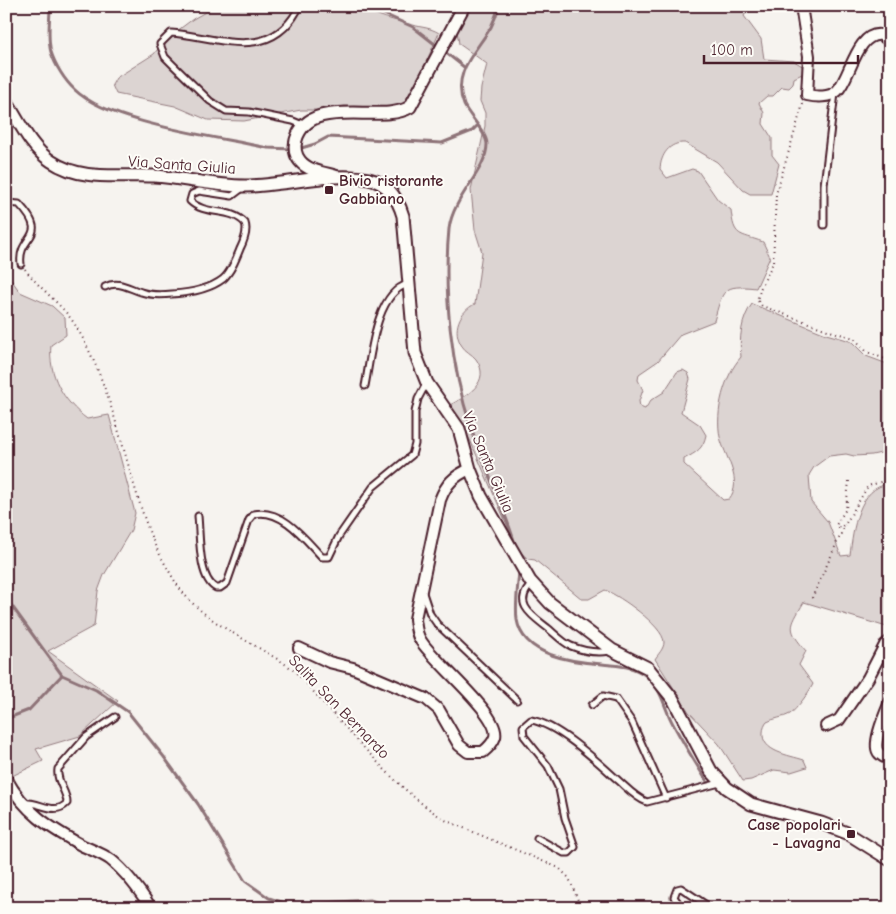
<svg xmlns="http://www.w3.org/2000/svg" width="896" height="914" font-family="'Comic Neue',sans-serif">
<style>
.green{fill:#dcd4d2;stroke:#937a7e}
.lines{fill:none;stroke-linecap:round;stroke-linejoin:round}
.stream{stroke:#8e7378;stroke-width:3}
.service-casing{stroke:#4a1f2b;stroke-width:9}
.minor-casing{stroke:#4a1f2b;stroke-width:14}
.tertiary-casing{stroke:#4a1f2b;stroke-width:15}
.path{stroke:#4a1f2b;stroke-width:2;stroke-dasharray:1 4;stroke-linecap:butt}
.service{stroke:#fdfcf7;stroke-width:5}
.minor{stroke:#fdfcf7;stroke-width:10}
.tertiary{stroke:#fdfcf7;stroke-width:11}
.poi-dot{fill:#4a1f2b;stroke:#fdfcf7;stroke-width:2}
.labels{text-anchor:middle;dominant-baseline:central;stroke-width:4;stroke-linejoin:round;paint-order:stroke}
.street-label{font-size:16px;fill:#4a1f2b;stroke:#fdfcf7}
.poi-label{font-size:16px;font-weight:bold;fill:#4a1f2b;stroke:#fdfcf7;text-anchor:start}
</style>
<rect width="100%" height="100%" fill="#f6f3ef"/>
<filter id="ink" filterUnits="userSpaceOnUse"><feTurbulence type="fractalNoise" baseFrequency=".02" numOctaves="2"/><feDisplacementMap in="SourceGraphic" scale="10" xChannelSelector="R" yChannelSelector="G"/><feConvolveMatrix kernelMatrix="1 2 1 2 8 2 1 2 1" color-interpolation-filters="sRGB"/></filter>
<g filter="url(#ink)">
<!-- green -->
<g class="green">
<path d="M216,6H362C373,16 397,21 413,25C423,28 429,27 439,33L415,87L403,103L387,110L345,106L321,110H301L244,121L208,120L175,106L116,94L112,85L116,78L154,54L165,40L193,19Z"/>
<path d="M471,6H750L744,16L761,39L764,59L794,61L804,67V73L794,78L793,84L789,88L782,87L773,96H767L759,103L764,113L763,124L772,138V155L779,164L771,194H750L743,190L717,162L685,143C669,142 661,155 660,169L667,178L692,169L698,171L718,200L731,210C734,238 739,233 763,242L770,257L756,288C722,284 723,290 714,321L681,334L658,361L639,374L638,380L643,390L639,401L640,407L645,409L651,400L664,392L677,372L683,370L688,373L690,379L681,412L700,425L706,435C703,449 697,452 684,459V464L723,500L729,499C744,481 724,455 720,437C715,412 724,376 741,357C739,339 741,319 752,304L826,334L844,339L852,342L866,356L890,365V451L872,455L854,456L846,454L829,456L814,467L809,475L811,502L828,522L841,556L850,555C853,531 858,486 890,484V628L804,602C789,628 787,628 806,651L799,665L813,684C810,691 796,710 790,714C783,718 774,718 767,722C765,724 763,729 763,732C761,752 789,755 804,760L807,767L791,772L774,770L751,780L743,781L719,744L689,712L655,659C658,654 664,649 664,642C663,626 620,596 605,590L589,599H582L535,560L528,559L518,550L470,440L450,405C467,396 492,382 476,359C472,354 465,351 462,346C451,330 460,311 475,304L482,252L475,230L471,190L485,126V113L480,101L481,88L487,64L459,44L457,31Z"/>
<path d="M6,276L10,278L20,292L52,306L65,318L66,335L51,345C48,375 63,401 87,419L109,415L135,513L131,530L104,575L98,591L94,626L48,651L118,701L80,736L36,749L43,761L12,776L6,765Z"/>
</g>
<g class="lines">
<!-- stream -->
<g class="stream">
<path d="M50,6C50,21 47,38 51,52C55,65 65,81 75,90C107,121 203,135 248,144L268,148L292,149"/>
<polyline points="366,6 413,27 464,67"/>
<path d="M499,6C497,13 494,21 491,27C476,52 451,73 464,105C469,116 487,133 487,144C487,171 453,196 449,229C443,291 451,368 471,427C484,468 504,506 516,547"/>
<polyline points="298,149 315,144 328,137 442,143 472,131 477,126"/>
<path d="M519,571C518,586 515,604 517,620C523,656 573,662 602,664C617,666 632,665 645,675C663,690 663,706 673,724C684,744 696,764 708,783"/>
<polyline points="6,598 62,675 96,690 128,712 164,757 198,804 245,881 269,898 291,905 370,900 394,908"/>
<polyline points="6,719 29,710 62,675"/>
</g>
<!-- service casing -->
<g class="service-casing">
<g id="service">
<path d="M297,11C268,63 215,36 171,33L160,44L165,57L173,65L210,101L226,111L249,112L293,121L305,126"/>
<path d="M6,203L19,204C52,239 17,234 21,264"/>
<polyline points="824,225 824,185 835,93"/>
<path d="M105,287C118,280 128,288 141,292C150,295 163,295 172,294C188,293 210,289 223,279C231,272 236,259 240,249C244,241 248,231 245,223C231,207 205,216 190,201L192,194L199,191L232,196L244,187"/>
<path d="M365,386C371,357 375,293 408,284"/>
<path d="M198,516C200,535 198,579 216,588H220L227,583L249,520L254,514C282,508 305,539 322,557H329L339,536L373,487L412,455L415,444V412L418,399L426,384"/>
<path d="M532,584C511,604 534,617 549,629C556,635 564,643 571,646C583,651 598,653 610,651"/>
<polyline points="423,593 430,614 437,624 517,700"/>
<polyline points="592,705 603,696 616,699 632,722 666,798"/>
<path d="M23,803C38,800 54,817 67,803C67,791 56,782 58,769L86,737L115,717"/>
<path d="M537,838L564,853H569L575,847L565,818L559,789L548,766L524,736L523,727L531,720C558,724 599,763 619,781C628,789 636,798 647,802L720,783"/>
<polyline points="682,908 674,897 677,889 681,888 711,908"/>
</g>
</g>
<!-- minor casing -->
<g class="minor-casing">
<g id="minor">
<path d="M801,6L809,56L807,95C816,97 830,98 837,91C850,79 857,30 882,35L888,40L890,45"/>
<path d="M299,648L329,662L353,668L426,699L439,710L459,745L468,752H483C488,748 493,743 495,737C501,715 433,661 421,641C416,634 416,627 415,619L440,500C446,484 454,476 470,469"/>
<path d="M890,702C886,712 871,745 879,753C881,756 887,758 890,760"/>
<polyline points="826,726 839,720 868,678 885,645 890,641"/>
<path d="M6,778C24,812 50,828 83,846C92,850 103,854 111,860C127,873 140,891 151,908"/>
</g>
</g>
<!-- tertiary casing -->
<g class="tertiary-casing">
<g id="tertiary">
<path d="M6,101C19,121 30,147 51,161C82,182 119,174 154,176C184,178 214,186 245,186C283,186 333,171 369,179C388,183 398,199 403,216L415,353L427,383L459,429L470,469L481,496L530,581L550,603L612,650L648,668L673,699L711,771L727,788L751,804L821,823L847,833L890,860"/>
<path d="M335,176C324,173 308,171 300,161C295,155 294,148 296,140C309,94 381,125 410,107L464,6"/>
</g>
</g>
<!-- path -->
<g class="path">
<polyline points="803,104 776,194 773,263 761,287 757,300 762,306 833,332 854,338 867,352 890,361"/>
<path d="M25,269C41,291 64,305 77,328C114,391 125,466 150,534C156,549 165,564 173,578C196,620 250,640 288,666C302,676 313,692 325,705C363,745 399,792 447,821L559,868L569,878L581,908"/>
<polyline points="849,481 846,509 836,525 840,528 846,523 868,486 890,479"/>
<polyline points="812,598 845,525"/>
</g>
<!-- service -->
<use href="#service" class="service"/>
<!-- minor -->
<use href="#minor" class="minor"/>
<!-- tertiary -->
<use href="#tertiary" class="tertiary"/>
</g>
</g>
<!-- markers -->
<g class="poi-dot">
<rect x="324" y="185" width="10" height="10" rx="2.5"/>
<rect x="846" y="829" width="10" height="10" rx="2.5"/>
</g>
<g class="labels">
<!-- street labels -->
<g class="street-label">
<text transform="translate(182 165) rotate(4)">Via Santa Giulia</text>
<text transform="translate(488 462) rotate(67)">Via Santa Giulia</text>
<text transform="translate(339 707) rotate(46)">Salita San Bernardo</text>
</g>
<!-- poi labels -->
<g class="poi-label">
<text x="339" y="181">Bivio ristorante<tspan x="339" dy="18">Gabbiano</tspan></text>
<text x="841" y="825" text-anchor="end">Case popolari<tspan x="841" dy="18">- Lavagna</tspan></text>
</g>
</g>
<!-- margin -->
<rect width="896" height="914" fill="none" stroke="#fdfcf7" stroke-width="25"/>
<rect x="12" y="12" width="871" height="889" fill="none" stroke="#4a1f2b" stroke-width="2" filter="url(#ink)"/>
<!-- scale -->
<path d="M704 55v8h154v-8" fill="none" stroke="#4a1f2b" stroke-width="2.5"/>
<text x="711" y="55" font-size="15" fill="#4a1f2b" stroke="#fdfcf7" stroke-width="4" paint-order="stroke">100 m</text>
</svg>
